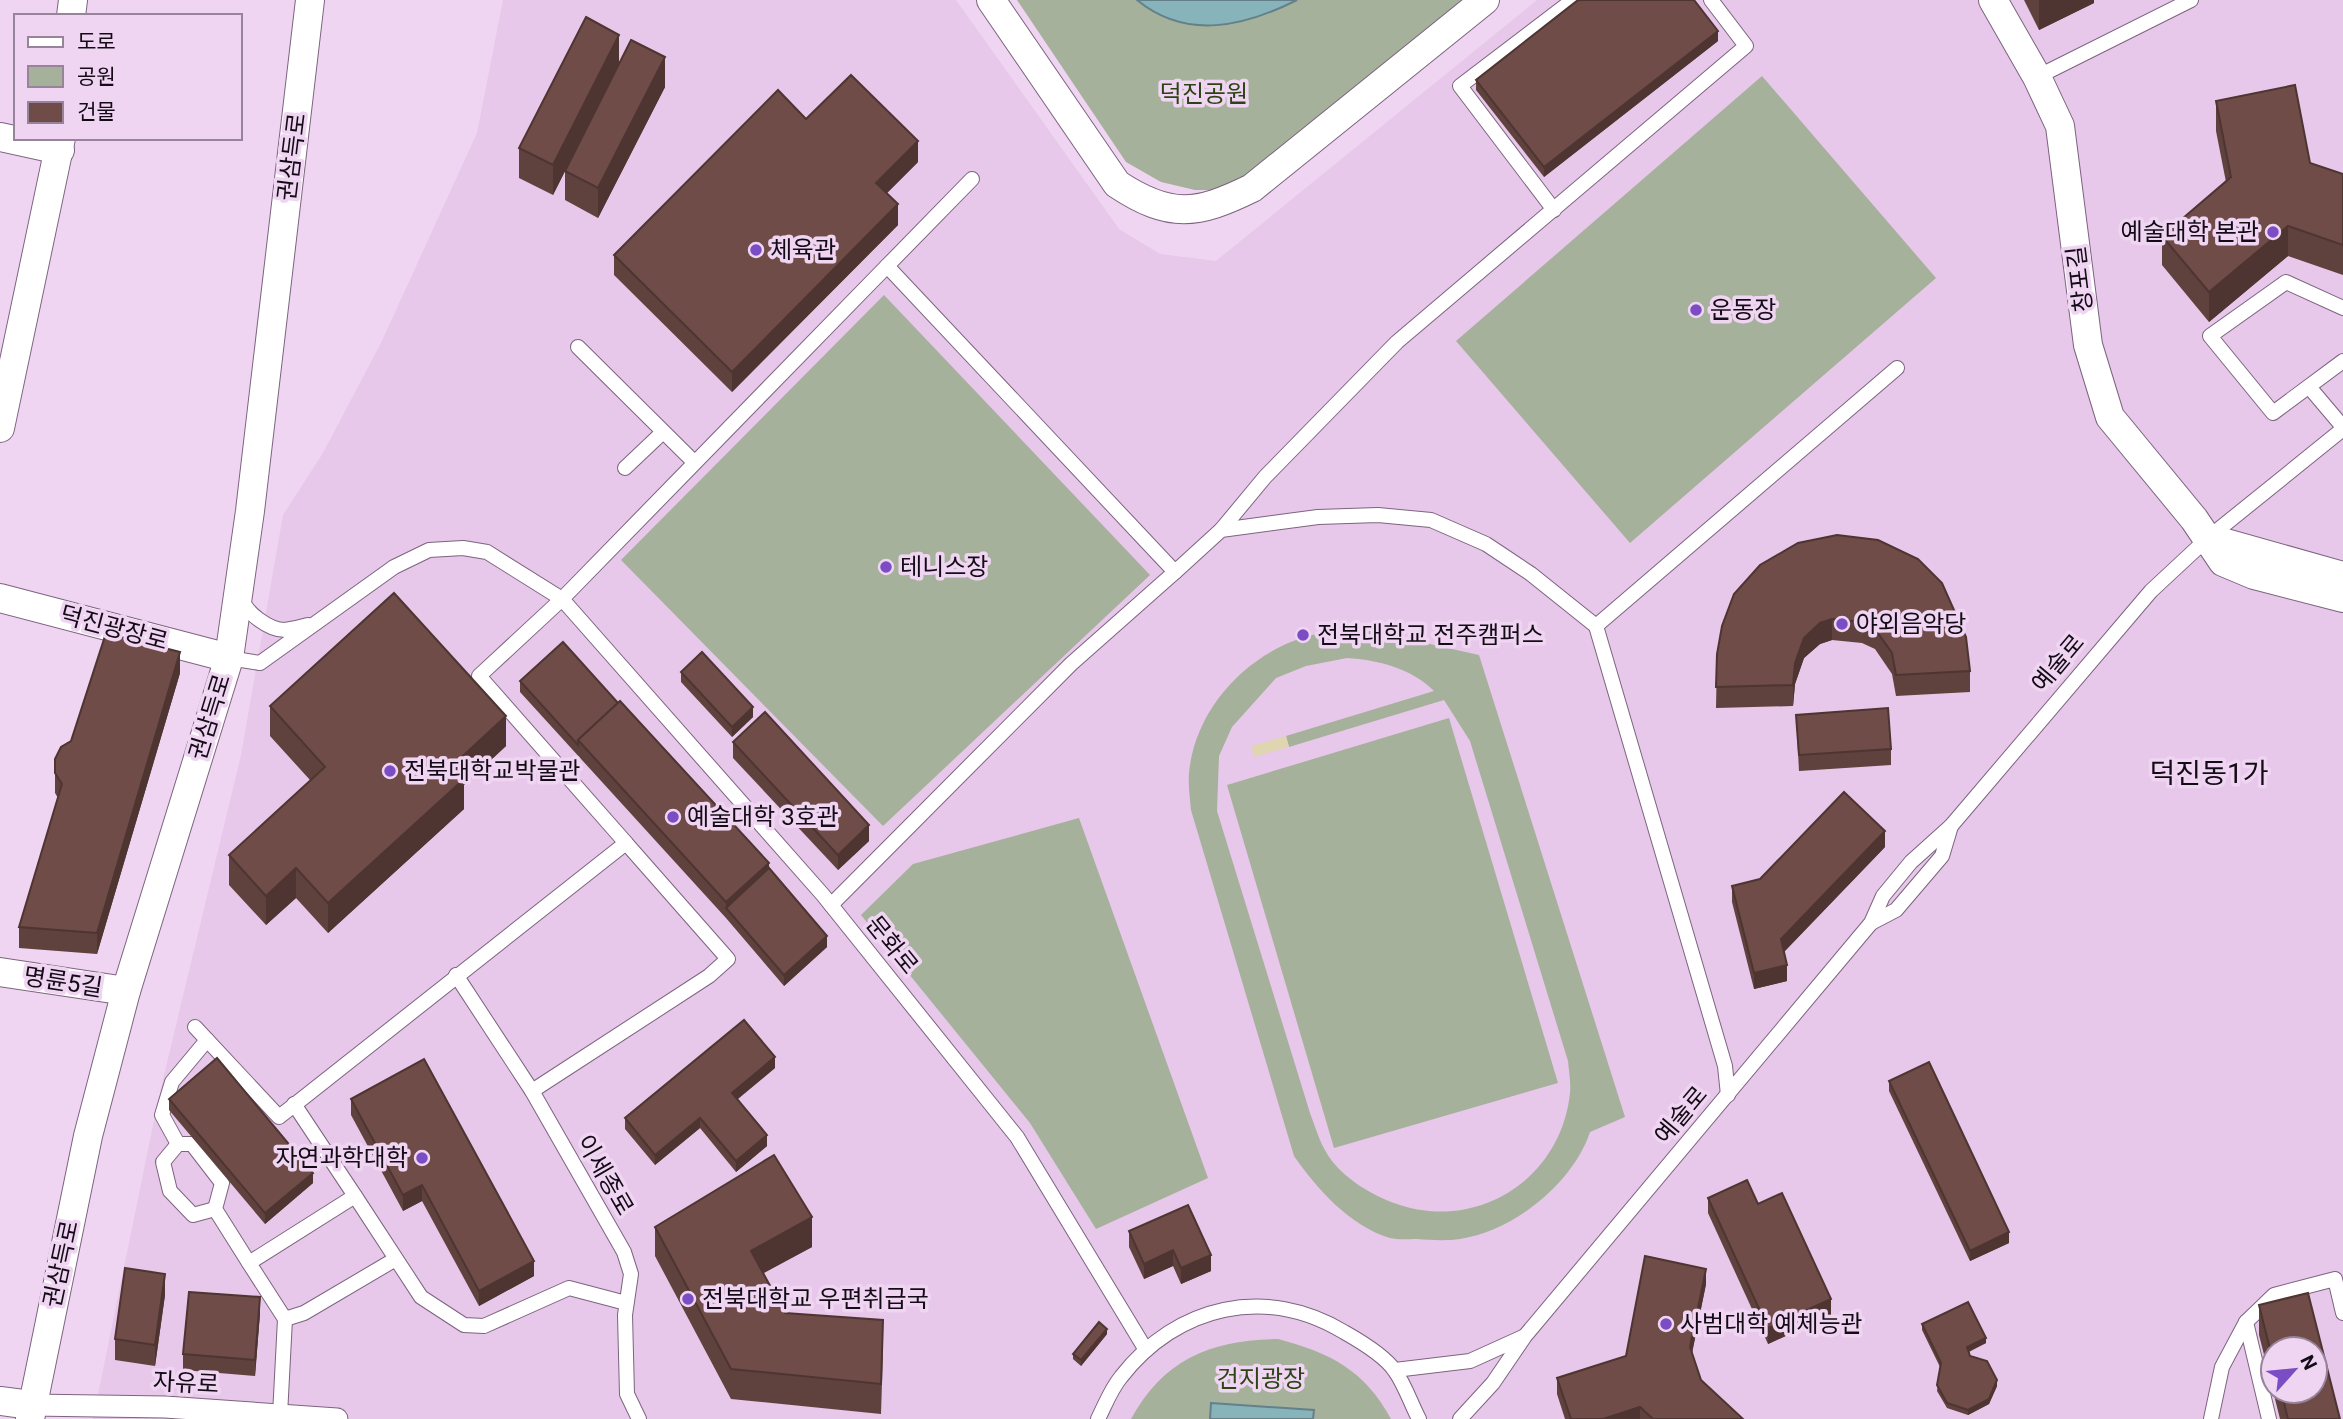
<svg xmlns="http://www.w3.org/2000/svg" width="2343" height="1419" font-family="Roboto,'Noto Sans KR',sans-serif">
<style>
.built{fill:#e7c7ea;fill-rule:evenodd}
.green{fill:#a5b19b;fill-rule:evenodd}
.sand{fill:#dfd5b1}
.water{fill:#87b3bb;stroke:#648189;stroke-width:2}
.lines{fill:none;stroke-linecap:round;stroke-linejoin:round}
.service-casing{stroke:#7c647e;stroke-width:16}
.pedestrian-casing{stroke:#7c647e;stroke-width:23}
.minor-casing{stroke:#7c647e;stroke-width:30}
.service{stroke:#fff;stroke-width:14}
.pedestrian{stroke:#fff;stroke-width:21}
.minor{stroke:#fff;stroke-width:28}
.wall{fill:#5f413d}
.shaded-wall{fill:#4e3532}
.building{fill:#6f4c47;stroke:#4e3532;stroke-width:2}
.poi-dot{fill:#7b4dc5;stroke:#efd5f2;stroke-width:2.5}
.labels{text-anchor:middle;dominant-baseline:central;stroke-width:7;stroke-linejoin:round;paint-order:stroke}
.park-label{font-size:24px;fill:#2c4413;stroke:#efd5f2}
.street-label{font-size:24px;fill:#130b15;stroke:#efd5f2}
.poi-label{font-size:24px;fill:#130b15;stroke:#efd5f2;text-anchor:start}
.quarter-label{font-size:28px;fill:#130b15;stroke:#efd5f2}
</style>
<rect width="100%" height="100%" fill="#efd5f2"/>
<!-- built -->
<path class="built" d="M503,0H956L1119,229L1160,254L1216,261L1537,0H2343V1419H93L159,1096L241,755L283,515L323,453L381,343L477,133ZM2273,1349H2315V1391H2273Z"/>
<!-- green -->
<g class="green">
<polygon points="1017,0 1474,0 1257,175 1225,190 1195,190 1161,182 1126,162"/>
<polygon points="1762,76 1936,278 1630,543 1456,341"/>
<polygon points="884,295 1150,575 883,826 621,560"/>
<path d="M1337,631H1372L1479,655L1625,1117L1590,1132C1573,1183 1514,1231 1460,1239C1446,1241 1431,1240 1417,1239C1409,1239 1398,1240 1390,1238C1350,1226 1317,1189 1294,1156L1191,810C1190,798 1188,785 1189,773C1196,698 1265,636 1337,631ZM1347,658C1378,660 1411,668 1434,691L1286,736L1289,747L1444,700L1470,741L1568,1061C1569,1072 1571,1083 1570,1093C1561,1181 1474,1233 1394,1203C1372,1195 1347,1180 1332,1161C1321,1147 1316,1129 1310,1113L1217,811L1219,756L1232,727L1276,678L1306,666Z"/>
<polygon points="1449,718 1558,1083 1334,1148 1227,785"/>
<polygon points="1079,818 1208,1178 1096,1229 1030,1123 861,915 913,864"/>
<path d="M1278,1339C1331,1353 1364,1370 1391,1419H1131C1164,1358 1212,1340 1278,1339Z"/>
</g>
<!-- sand -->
<polygon class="sand" points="1286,736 1289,747 1254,757 1251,746"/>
<!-- water -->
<g class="water">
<path d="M1137,0H1297C1245,26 1187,41 1137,0Z"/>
<polygon points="1211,1403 1314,1410 1313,1419 1210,1419"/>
</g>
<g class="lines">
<!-- service casing -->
<g class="service-casing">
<g id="service">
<polyline points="2037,77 2191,0"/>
<polyline points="1554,210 1460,86 1573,0"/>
<polyline points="887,266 972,179"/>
<polyline points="2343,308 2286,282 2210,336 2273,413 2343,361"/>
<polyline points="578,347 694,462"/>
<polyline points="2310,388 2343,427"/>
<polyline points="625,468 663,432"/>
<polyline points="1221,530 1265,477 1397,342 1746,46 1711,0"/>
<path d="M242,597C244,612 269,630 285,630C292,629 301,627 308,625"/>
<polyline points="1596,626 1897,368"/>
<polyline points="229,658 260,663 394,567 429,550 463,548 487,552 562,599 823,895 1017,1137 1146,1350"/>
<polyline points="831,905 1071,664 1175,572"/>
<polyline points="1871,923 1896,910 1942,856 1951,826"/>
<polyline points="456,975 532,1091 624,1252 631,1274 625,1315 627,1394 639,1419"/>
<polyline points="195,1027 279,1117 626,843 479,676 562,599 887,266 1175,572 1221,530 1318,517 1378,515 1431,520 1486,544 1531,574 1596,626 1725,1066 1728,1095"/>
<polyline points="207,1040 172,1082 162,1115 178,1144 192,1144 222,1183 215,1209 249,1263"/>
<polyline points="532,1091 709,976 728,959 626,843"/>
<polyline points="294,1104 355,1196"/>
<polyline points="178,1144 163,1162 170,1191 193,1215 215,1209"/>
<polyline points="285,1319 304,1313 394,1260"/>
<polyline points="1395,1370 1470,1361 1523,1337"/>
<polyline points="280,1415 285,1319 249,1263 355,1196 421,1297 464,1325 484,1326 569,1288 626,1303"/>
<path d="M1098,1419C1105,1405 1111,1389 1121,1377C1177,1305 1266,1285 1344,1332C1360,1341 1385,1356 1395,1371C1405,1385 1411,1404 1419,1419"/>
<polyline points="1460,1419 1493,1383 1525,1336 1871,923 1883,896 1911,862 1951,826 2151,591 2208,538 2343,429"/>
<polyline points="2211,1419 2222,1367 2246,1322"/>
<polyline points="2269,1419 2246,1322 2274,1295 2335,1279 2343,1313"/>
</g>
</g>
<!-- pedestrian casing -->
<g class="pedestrian-casing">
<polyline id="pedestrian" points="31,1405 165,1407 337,1419"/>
</g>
<!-- minor casing -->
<g class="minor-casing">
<g id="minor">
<path d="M991,0L1117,184C1170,219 1197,215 1252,188L1485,0"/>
<polyline points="1993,0 2037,77 2060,126 2088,345 2110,417 2194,519 2223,562 2254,575 2343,598"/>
<polyline points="71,16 73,0"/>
<polyline points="0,137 60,150"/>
<polyline points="0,428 61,138"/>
<polyline points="2208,538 2343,576"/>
<polyline points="0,598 229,658"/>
<polyline points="0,972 126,991"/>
<polyline points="0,1401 31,1405"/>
<polyline points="30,1419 88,1136 126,991 229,658 250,511 310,0"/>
</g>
</g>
<!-- service -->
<use href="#service" class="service"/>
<!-- pedestrian -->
<use href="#pedestrian" class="pedestrian"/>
<!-- minor -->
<use href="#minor" class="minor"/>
</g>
<!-- wall -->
<g class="wall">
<polygon points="2024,0 2094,0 2094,3 2039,30"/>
<polygon points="1718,41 1544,177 1476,90 1476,80"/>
<polygon points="619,63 665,87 598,218 565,200 565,171 553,195 519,178 519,148"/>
<polygon points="2216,101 2310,163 2343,174 2343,275 2288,256 2209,322 2162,265 2162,236 2226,182 2216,131"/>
<polygon points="918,162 887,193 898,225 732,392 614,275 614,255"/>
<polygon points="1760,565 1970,671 1970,692 1896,696 1892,674 1875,649 1862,643 1832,640 1820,644 1804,658 1795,684 1793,706 1716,708 1717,654"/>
<polygon points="681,672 753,717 732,737 681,682"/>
<polygon points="180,673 97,954 19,948 19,927 58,798 55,793 55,759 71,741"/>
<polygon points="520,681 769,868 827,947 784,986 726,918 520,692"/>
<polygon points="270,706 506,746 464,785 464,809 328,933 296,898 266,925 229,885 229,855 310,780 270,736"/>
<polygon points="1796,715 1891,749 1891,765 1799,771"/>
<polygon points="733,742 869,841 838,870 733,758"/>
<polygon points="1885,847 1784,952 1787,981 1754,989 1732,902 1732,886"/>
<polygon points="775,1068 737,1099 767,1146 736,1172 700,1128 655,1165 625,1129 625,1118"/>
<polygon points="1889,1081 2009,1243 1970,1261 1889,1091"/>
<polygon points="169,1099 313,1183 265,1224 169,1110"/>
<polygon points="351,1099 534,1276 479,1306 422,1201 403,1211 351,1115"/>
<polygon points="1708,1198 1758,1204 1831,1315 1768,1344 1708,1213"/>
<polygon points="1188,1205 1211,1271 1181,1284 1173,1266 1144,1279 1129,1247 1129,1231"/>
<polygon points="655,1227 812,1247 763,1273 785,1313 883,1350 881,1414 731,1399 655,1256"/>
<polygon points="1706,1284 1692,1353 1701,1380 1743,1419 1565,1419 1557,1394 1557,1378 1626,1356"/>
<polygon points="165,1295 155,1366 115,1360 115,1339"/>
<polygon points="2259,1305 2340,1419 2280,1419 2273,1391 2315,1391 2273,1349 2273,1390 2259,1335"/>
<polygon points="260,1313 255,1376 183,1370 183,1354"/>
<polygon points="1922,1324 1986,1343 1969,1352 1970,1356 1997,1386 1989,1404 1968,1415 1947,1408 1937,1391 1940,1367 1922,1330"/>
<polygon points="1107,1334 1081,1366 1073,1359 1073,1354"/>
</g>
<!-- shaded-wall -->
<g class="shaded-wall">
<polygon points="2039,0 2094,0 2094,3 2039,30"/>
<polygon points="1718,31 1718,41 1544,177 1544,167"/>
<polygon points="619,35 619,64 553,195 553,165"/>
<polygon points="665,57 665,87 598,218 598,188"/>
<polygon points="918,141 918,162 876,204 876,183"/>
<polygon points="898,204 898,225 732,392 732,372"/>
<polygon points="2288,226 2288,256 2209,322 2209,292"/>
<polygon points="1832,619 1832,640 1820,644 1804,658 1795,684 1793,706 1793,685 1795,663 1804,638 1820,623"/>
<polygon points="180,652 180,673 97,954 97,933"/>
<polygon points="753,707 753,717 732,737 732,727"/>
<polygon points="506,716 506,746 464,785 464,809 328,933 328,903 452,766"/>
<polygon points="869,825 869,841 838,870 838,855"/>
<polygon points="1885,831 1885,847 1781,955 1781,939"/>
<polygon points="769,863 769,879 726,908 726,902"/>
<polygon points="296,868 296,898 266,925 266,896"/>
<polygon points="827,936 827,947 784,986 784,975"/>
<polygon points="1787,965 1787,981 1754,989 1754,973"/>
<polygon points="775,1057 775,1068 732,1104 732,1093"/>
<polygon points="700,1118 700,1128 655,1165 655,1155"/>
<polygon points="767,1135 767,1146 736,1172 736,1161"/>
<polygon points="313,1173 313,1183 265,1224 265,1213"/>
<polygon points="422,1185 422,1201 403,1211 403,1195"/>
<polygon points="812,1217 812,1247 751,1280 751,1251"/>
<polygon points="2009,1232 2009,1243 1970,1261 1970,1251"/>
<polygon points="1173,1250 1173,1266 1144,1279 1144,1264"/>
<polygon points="1211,1255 1211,1271 1181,1284 1181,1268"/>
<polygon points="534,1261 534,1276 479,1306 479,1291"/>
<polygon points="1706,1269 1706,1284 1690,1363 1690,1347"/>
<polygon points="165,1274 165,1295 155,1366 155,1345"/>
<polygon points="260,1297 260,1313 255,1376 255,1360"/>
<polygon points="1831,1299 1831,1315 1768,1344 1768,1328"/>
<polygon points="1107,1329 1107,1334 1081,1366 1081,1360"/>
<polygon points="1986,1338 1986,1343 1967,1352 1967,1347"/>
<polygon points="1997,1380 1997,1386 1989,1404 1968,1415 1968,1410"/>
<polygon points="1640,1407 1640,1419 1603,1419"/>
</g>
<!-- building -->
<g class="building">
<polygon points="1578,0 1694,0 1718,31 1544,167 1476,80"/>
<polygon points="586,17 619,35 553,165 519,148"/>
<polygon points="631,40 665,57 598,188 565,171"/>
<polygon points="851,75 918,141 876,183 898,204 732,372 614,255 778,90 806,119"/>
<polygon points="2295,85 2310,163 2343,174 2343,245 2288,226 2209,292 2162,236 2231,177 2216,101"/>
<polygon points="1837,535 1878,540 1918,559 1942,583 1966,637 1970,671 1896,675 1892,653 1875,629 1862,622 1832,619 1820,623 1804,638 1795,663 1793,685 1716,687 1717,654 1722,626 1734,594 1760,565 1798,543"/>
<polygon points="394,593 506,716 452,766 464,779 328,903 296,868 266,896 229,855 325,767 270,706"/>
<polygon points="106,633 180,652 97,933 19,927 62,784 55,773 55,759 61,747 71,741"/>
<polygon points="563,642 618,703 578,740 578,745 520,681"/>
<polygon points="702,652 753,707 732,727 681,672"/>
<polygon points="620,701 769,863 726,902 578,740"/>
<polygon points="1888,708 1891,749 1799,755 1796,715"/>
<polygon points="765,712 869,825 838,855 733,742"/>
<polygon points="1844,792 1885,831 1781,939 1787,965 1754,973 1732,886 1760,879"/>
<polygon points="769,868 827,936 784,975 726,908"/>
<polygon points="744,1020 775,1057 732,1093 767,1135 736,1161 700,1118 655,1155 625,1118"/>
<polygon points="217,1058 313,1173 265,1213 169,1099"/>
<polygon points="424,1059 534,1261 479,1291 422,1185 403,1195 351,1099"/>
<polygon points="1929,1062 2009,1232 1970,1251 1889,1081"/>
<polygon points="774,1155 812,1217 751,1251 785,1313 883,1320 881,1384 731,1369 655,1227"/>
<polygon points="1747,1180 1758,1204 1782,1193 1831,1299 1768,1328 1708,1198"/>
<polygon points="1188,1205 1211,1255 1181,1268 1173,1250 1144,1264 1129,1231"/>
<polygon points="1645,1256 1706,1269 1690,1347 1701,1380 1743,1419 1653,1419 1640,1407 1603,1419 1571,1419 1557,1378 1626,1356"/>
<polygon points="125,1268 165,1274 155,1345 115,1339"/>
<polygon points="189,1292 260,1297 255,1360 183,1354"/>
<polygon points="2308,1293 2340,1419 2288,1419 2281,1391 2315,1391 2315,1349 2273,1349 2273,1361 2259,1305"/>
<polygon points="1968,1302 1986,1338 1967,1347 1970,1356 1987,1361 1997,1380 1989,1399 1968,1410 1947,1403 1937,1385 1941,1363 1922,1324"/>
<polygon points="1099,1322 1107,1329 1081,1360 1073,1354"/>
</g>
<!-- markers -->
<g class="poi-dot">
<circle cx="2273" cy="232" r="7"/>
<circle cx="756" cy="250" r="7"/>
<circle cx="1696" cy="310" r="7"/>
<circle cx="886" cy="567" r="7"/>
<circle cx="1842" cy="624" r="7"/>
<circle cx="1303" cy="635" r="7"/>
<circle cx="390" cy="771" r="7"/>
<circle cx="673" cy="817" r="7"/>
<circle cx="422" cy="1158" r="7"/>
<circle cx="688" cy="1299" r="7"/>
<circle cx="1666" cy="1324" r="7"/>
</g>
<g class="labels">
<!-- park labels -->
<g class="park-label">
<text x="1204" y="94">덕진공원</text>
<text x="1261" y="1379">건지광장</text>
</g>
<!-- street labels -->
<g class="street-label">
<text transform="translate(292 157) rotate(-83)">권삼득로</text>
<text transform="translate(2080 279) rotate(-97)">창포길</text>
<text transform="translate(114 628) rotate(15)">덕진광장로</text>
<text transform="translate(2058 663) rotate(-50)">예술로</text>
<text transform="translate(210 717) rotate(-73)">권삼득로</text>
<text transform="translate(892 945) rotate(51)">문화로</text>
<text transform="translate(63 982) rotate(9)">명륜5길</text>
<text transform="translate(1681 1115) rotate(-50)">예술로</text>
<text transform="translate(605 1175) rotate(60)">이세종로</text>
<text transform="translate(61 1264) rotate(-78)">권삼득로</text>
<text transform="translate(186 1383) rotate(3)">자유로</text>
</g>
<!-- poi labels -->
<g class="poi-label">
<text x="2259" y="232" text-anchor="end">예술대학 본관</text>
<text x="770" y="250">체육관</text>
<text x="1710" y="310">운동장</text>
<text x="900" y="567">테니스장</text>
<text x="1856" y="624">야외음악당</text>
<text x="1317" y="635">전북대학교 전주캠퍼스</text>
<text x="404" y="771">전북대학교박물관</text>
<text x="687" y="817">예술대학 3호관</text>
<text x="408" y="1158" text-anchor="end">자연과학대학</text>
<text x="702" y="1299">전북대학교 우편취급국</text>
<text x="1680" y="1324">사범대학 예체능관</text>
</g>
<!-- quarter labels -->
<g class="quarter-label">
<text x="2209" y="773">덕진동1가</text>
</g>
</g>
<!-- legend -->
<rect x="14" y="14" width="228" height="126" fill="#efd5f2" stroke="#97849a" stroke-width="2"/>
<rect x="28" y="37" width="35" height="10" fill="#ffffff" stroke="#97849a" stroke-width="2"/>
<text x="77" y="49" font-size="21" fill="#130b15">도로</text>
<rect x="28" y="66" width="35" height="21" fill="#a5b19b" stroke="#97849a" stroke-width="2"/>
<text x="77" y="84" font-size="21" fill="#130b15">공원</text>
<rect x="28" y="102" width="35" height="21" fill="#6f4c47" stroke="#97849a" stroke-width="2"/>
<text x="77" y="119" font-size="21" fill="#130b15">건물</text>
<!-- north arrow -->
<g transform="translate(2294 1370) rotate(63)"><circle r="33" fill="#efd5f2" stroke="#97849a" stroke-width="2"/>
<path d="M0-5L12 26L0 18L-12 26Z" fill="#7b4dc5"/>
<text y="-10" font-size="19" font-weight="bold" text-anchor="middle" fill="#130b15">N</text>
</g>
</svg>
